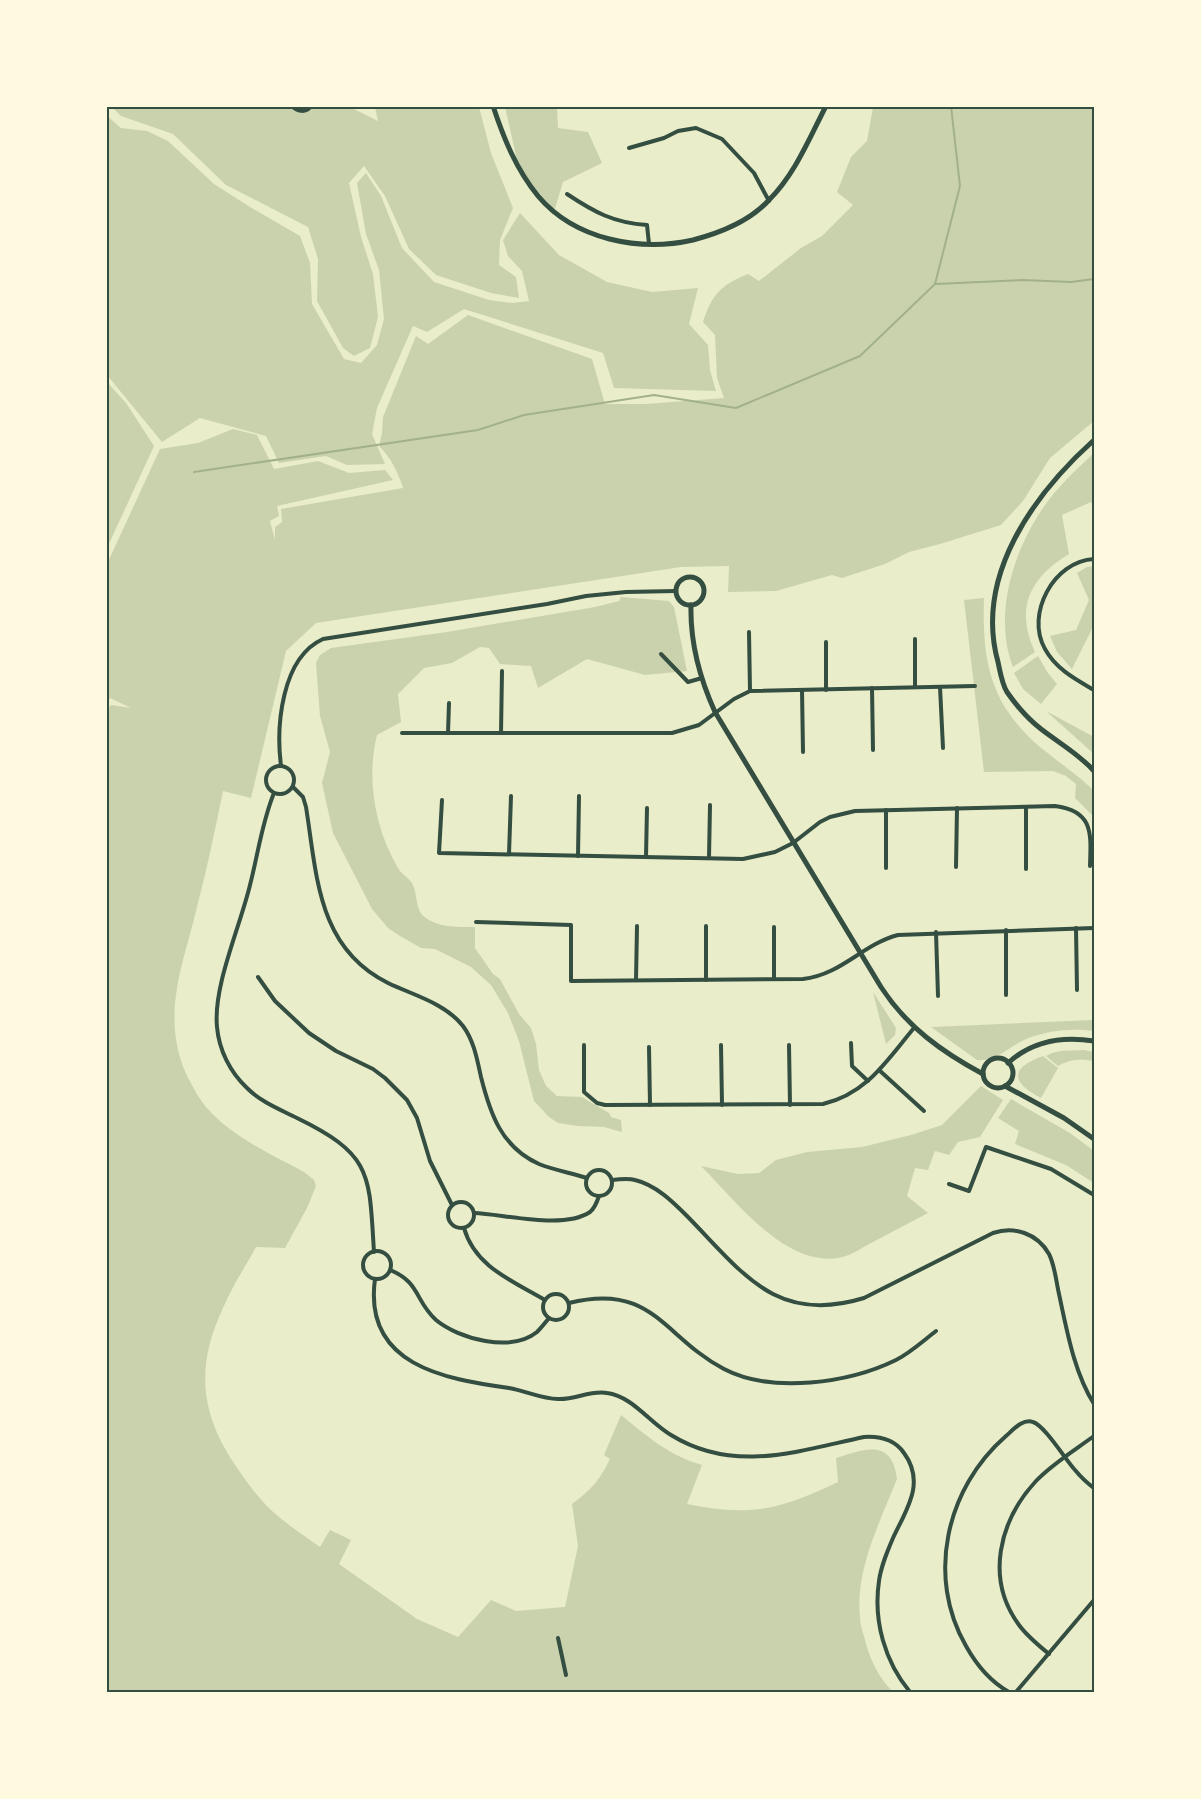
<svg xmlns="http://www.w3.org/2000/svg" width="1201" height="1799" font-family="Lora,serif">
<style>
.green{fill:#cad2ad}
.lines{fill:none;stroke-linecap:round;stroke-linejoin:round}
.stream{stroke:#a3b18a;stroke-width:2}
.minor{stroke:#344e41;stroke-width:4}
.tertiary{stroke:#344e41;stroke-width:5}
.secondary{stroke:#344e41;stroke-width:5}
.neatline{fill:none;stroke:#344e41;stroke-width:2}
</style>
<rect width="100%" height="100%" fill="#e9edc9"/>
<!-- green -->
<g class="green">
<polygon points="112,107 350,107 378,121 375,107 479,107 491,153 513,208 500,240 499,265 516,277 519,298 491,293 436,275 409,249 385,196 364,166 349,183 361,237 373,274 378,317 370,348 354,356 343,348 317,301 318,259 308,227 226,185 173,134 121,116"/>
<polygon points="505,107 557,107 558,128 588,132 602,163 563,182 553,215 532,187 517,160"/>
<path d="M873,107H1094V421L1050,458L1023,501L1001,525L940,544L909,552L885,564L842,578L832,575L776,591L728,592L729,566L681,567L316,623L286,651L251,798L223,791C215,830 207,869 197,907C183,966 160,1016 187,1076C193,1087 198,1097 206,1107C232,1137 269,1153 304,1172L314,1180L316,1186L307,1208L285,1248L256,1247C245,1267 232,1287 223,1308C194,1370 201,1417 240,1472C251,1488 263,1504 279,1517C292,1528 306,1537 320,1547L330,1530L351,1540L339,1564L417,1619L458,1637L491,1600L516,1611L565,1607L578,1546L572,1504C592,1489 599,1481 610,1459L604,1455L621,1415C648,1437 668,1455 702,1465L687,1504C707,1508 728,1511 748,1510C779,1509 811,1495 838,1482L836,1458C865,1449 892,1438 897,1479C880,1522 855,1570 860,1617C860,1625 863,1632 865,1640C870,1660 879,1678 893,1692H107L106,711L111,705L131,708L110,698L107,702V564L160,449L198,443L233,429L257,435L274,469L318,461L349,473L385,470L393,480L277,506L279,516L270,521L275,540V527L282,522L281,509L403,488C398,472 391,458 379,446L382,433L383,417L416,336L428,344L468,315L592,359L605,404H646L724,398L717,378L715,335L703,322C712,294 721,285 748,274L759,281L801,248L822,236L853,205L837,192L851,157L867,141Z"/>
<polygon points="106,115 121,128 147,131 168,141 214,184 250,207 300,236 310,263 312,304 344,359 361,363 377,345 384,319 379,270 366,234 357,183 366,173 381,196 402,248 434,282 489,300 513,303 529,301 522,271 508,256 503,240 520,213 559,255 607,282 652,292 698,288 689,324 708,345 710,370 716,391 614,388 603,353 464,309 427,332 413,326 377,408 372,434 385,464 347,465 326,456 279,463 266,436 200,418 162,442 107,375"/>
<polygon points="107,382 126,403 154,446 107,548"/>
<path d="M1094,453V508L1091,502L1062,515L1069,554C1029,578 1015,609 1035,652L1013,667C991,610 1017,538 1055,492C1067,478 1081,465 1094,453Z"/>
<polygon points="1094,566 1094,625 1072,669 1057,652 1050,636 1076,630 1089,600 1077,573 1087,567"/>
<path d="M621,597L669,601L674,607L687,671L645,675L587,659L538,688L531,666L500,664L489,648L480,647L452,663L424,668L398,694L401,722L377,735C366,779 375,829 398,868C401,874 410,878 413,885C418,896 415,911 426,918C440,928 459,927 475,927V948L493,974L500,979L519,1014L531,1028L536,1044L539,1070L546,1086L557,1096L582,1097L609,1113L611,1117L621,1120L622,1132L604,1127L578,1126L558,1123L549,1117L534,1101L519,1041L508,1013L491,985L471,967L435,949L421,948L400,936L388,928L372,909L333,833L322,783L330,752L320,716L316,663L320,655L331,648L447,632L595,607L619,601Z"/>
<path d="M984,598C982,662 990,704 1040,747C1057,761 1075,773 1091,788L1094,792V817L1075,798L1076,784L1066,776L1053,771L984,772L964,600Z"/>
<polygon points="1038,656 1048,673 1057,684 1041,704 1023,689 1014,673"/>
<polygon points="1046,711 1094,737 1094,754"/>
<polygon points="873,992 896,1028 895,1035 886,1044"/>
<path d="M1094,1020V1031C1073,1028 1049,1030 1029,1038C1011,1044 997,1062 977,1060L931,1027Z"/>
<path d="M1084,1050L1094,1052V1061C1080,1059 1071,1059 1058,1066L1046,1056C1057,1049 1071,1051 1084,1050Z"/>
<path d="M1043,1056L1058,1068L1041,1098C1010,1082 1010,1068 1043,1056Z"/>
<path d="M981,1086L1003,1100L980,1137L958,1142L949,1155L935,1151L928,1170L915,1168L907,1196L928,1213C909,1223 890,1233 871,1243C863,1247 855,1253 846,1256C790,1274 736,1201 701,1166L738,1174L759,1173L776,1160L807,1152L862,1147L911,1135L942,1125Z"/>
<polygon points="1011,1099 1070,1133 1094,1151 1094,1183 1066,1165 1015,1144 1019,1131 998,1118"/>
</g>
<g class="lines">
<!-- stream -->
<g class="stream">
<polyline points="936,284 1023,280 1071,282 1094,279"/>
<polyline points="194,472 478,430 524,415 654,395 736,408 860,356 935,284 960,186 951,106"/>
</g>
<!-- minor -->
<g class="minor">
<path d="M292,106C298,112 306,113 311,106"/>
<polyline points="629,148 664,138 678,131 696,128 722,139 754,173 769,201"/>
<path d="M567,194C594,212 614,223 647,225L649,244"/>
<path d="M1094,559C1054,561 1025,614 1045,649C1056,669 1075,679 1094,690"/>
<polyline points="749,632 750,691"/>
<polyline points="915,639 915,687"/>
<polyline points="826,642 826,690"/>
<polyline points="661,654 688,682 702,678"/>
<polyline points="940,687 943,748"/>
<polyline points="872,688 873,750"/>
<polyline points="802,690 803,752"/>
<polyline points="402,733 672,733 699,725 734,699 750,691 975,686"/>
<polyline points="448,733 449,703"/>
<polyline points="501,733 502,671"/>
<circle cx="280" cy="780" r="14"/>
<path d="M281,766C276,727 281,658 323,639L547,604L586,596L626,592L676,591"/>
<path d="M293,787L303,797L306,807C317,875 317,948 388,983C413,995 445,1003 463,1026C474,1041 477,1059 481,1077C490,1113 501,1147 539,1164C554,1170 571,1173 587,1178"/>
<path d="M274,793C262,822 258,854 250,885C240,927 213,986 217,1027C219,1050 230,1072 247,1088C261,1102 279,1109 297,1118C373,1155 369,1174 374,1252"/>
<path d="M442,800L439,853L743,859L775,852L793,843L820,822L830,817L855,811L1055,806C1094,811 1091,834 1090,866"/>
<polyline points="509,854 511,796"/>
<polyline points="578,856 579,796"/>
<polyline points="646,857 647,808"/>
<polyline points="709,858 710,805"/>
<polyline points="956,867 957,808"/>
<polyline points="886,868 886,810"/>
<polyline points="1026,869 1026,807"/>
<path d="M476,922L571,925V981L803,979C841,975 863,944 898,935L1094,928"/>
<polyline points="774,927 774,979"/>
<polyline points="1076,928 1077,990"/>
<polyline points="936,932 938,996"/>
<polyline points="258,977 275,1001 309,1033 336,1051 373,1069 385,1078 407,1100 417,1118 430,1161 452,1205"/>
<polyline points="636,980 637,926"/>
<polyline points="706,980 706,926"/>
<polyline points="1006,995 1006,930"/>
<polyline points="851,1043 852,1066 868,1081"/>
<path d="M584,1045V1092L597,1103L605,1105L823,1104C867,1094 887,1060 914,1028"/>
<polyline points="721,1045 722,1105"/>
<polyline points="789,1045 790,1105"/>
<polyline points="649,1047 650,1105"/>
<polyline points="879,1070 924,1111"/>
<circle cx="599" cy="1183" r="13"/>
<path d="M612,1180C620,1179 628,1178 635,1180C656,1185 673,1202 687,1216C743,1273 776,1325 864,1298L993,1233C1014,1226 1037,1233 1049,1254C1055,1266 1056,1281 1059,1294C1067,1331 1074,1372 1094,1404"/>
<polyline points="949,1184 969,1191 986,1147 1051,1169 1094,1195"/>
<circle cx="461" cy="1215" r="13"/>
<path d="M474,1213C504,1214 563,1230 590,1212C595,1208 597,1202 599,1196"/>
<path d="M464,1228C475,1267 513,1281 545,1300"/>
<circle cx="377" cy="1265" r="14"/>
<path d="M390,1270C420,1282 415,1301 436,1320C459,1339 511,1353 537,1332C541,1328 545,1323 549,1318"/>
<path d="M375,1279C363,1365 444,1379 509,1388C526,1391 542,1399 558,1399C575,1400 590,1390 607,1393C632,1396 650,1423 671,1435C734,1474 798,1451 864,1437C880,1436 895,1440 904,1453C926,1483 906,1510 893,1538C887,1552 881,1566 879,1581C873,1621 885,1662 910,1692"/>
<circle cx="556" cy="1307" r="13"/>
<path d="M569,1303C653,1282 663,1337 724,1369C772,1394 849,1383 896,1360C910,1353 923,1341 936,1331"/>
<polyline points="558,1638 566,1675"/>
<path d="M1049,1654C1038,1645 1027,1636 1019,1625C985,1579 999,1521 1036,1481C1052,1464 1075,1450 1094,1436"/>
<path d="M1009,1692C991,1682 976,1664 966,1646C926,1577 946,1488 1006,1436C1013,1430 1023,1418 1033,1422C1045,1426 1065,1459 1075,1470C1080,1476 1087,1483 1094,1488"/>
<polyline points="1016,1692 1094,1600"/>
</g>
<!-- tertiary -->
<g class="tertiary">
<path d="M493,106C504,139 516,169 538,196C575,240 640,252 693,240C720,233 750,221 769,200C795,174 809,139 826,106"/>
<circle cx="690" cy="591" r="14"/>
<path d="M691,605C690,642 700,679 715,712L881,987C907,1027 942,1052 983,1074"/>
<circle cx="998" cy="1073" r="15"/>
<path d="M1008,1063C1032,1041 1063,1036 1094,1041"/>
<polyline points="1005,1086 1064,1118 1094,1139"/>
</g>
<!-- secondary -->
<path class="secondary" d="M1094,440C1034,494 974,576 998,662C1000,671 1002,684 1007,692C1016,705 1028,719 1041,729C1059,743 1079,754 1094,771"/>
</g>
<!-- border -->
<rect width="1201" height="1799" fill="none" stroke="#fefae0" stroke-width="216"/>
<rect x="108" y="108" width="985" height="1583" class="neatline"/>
</svg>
